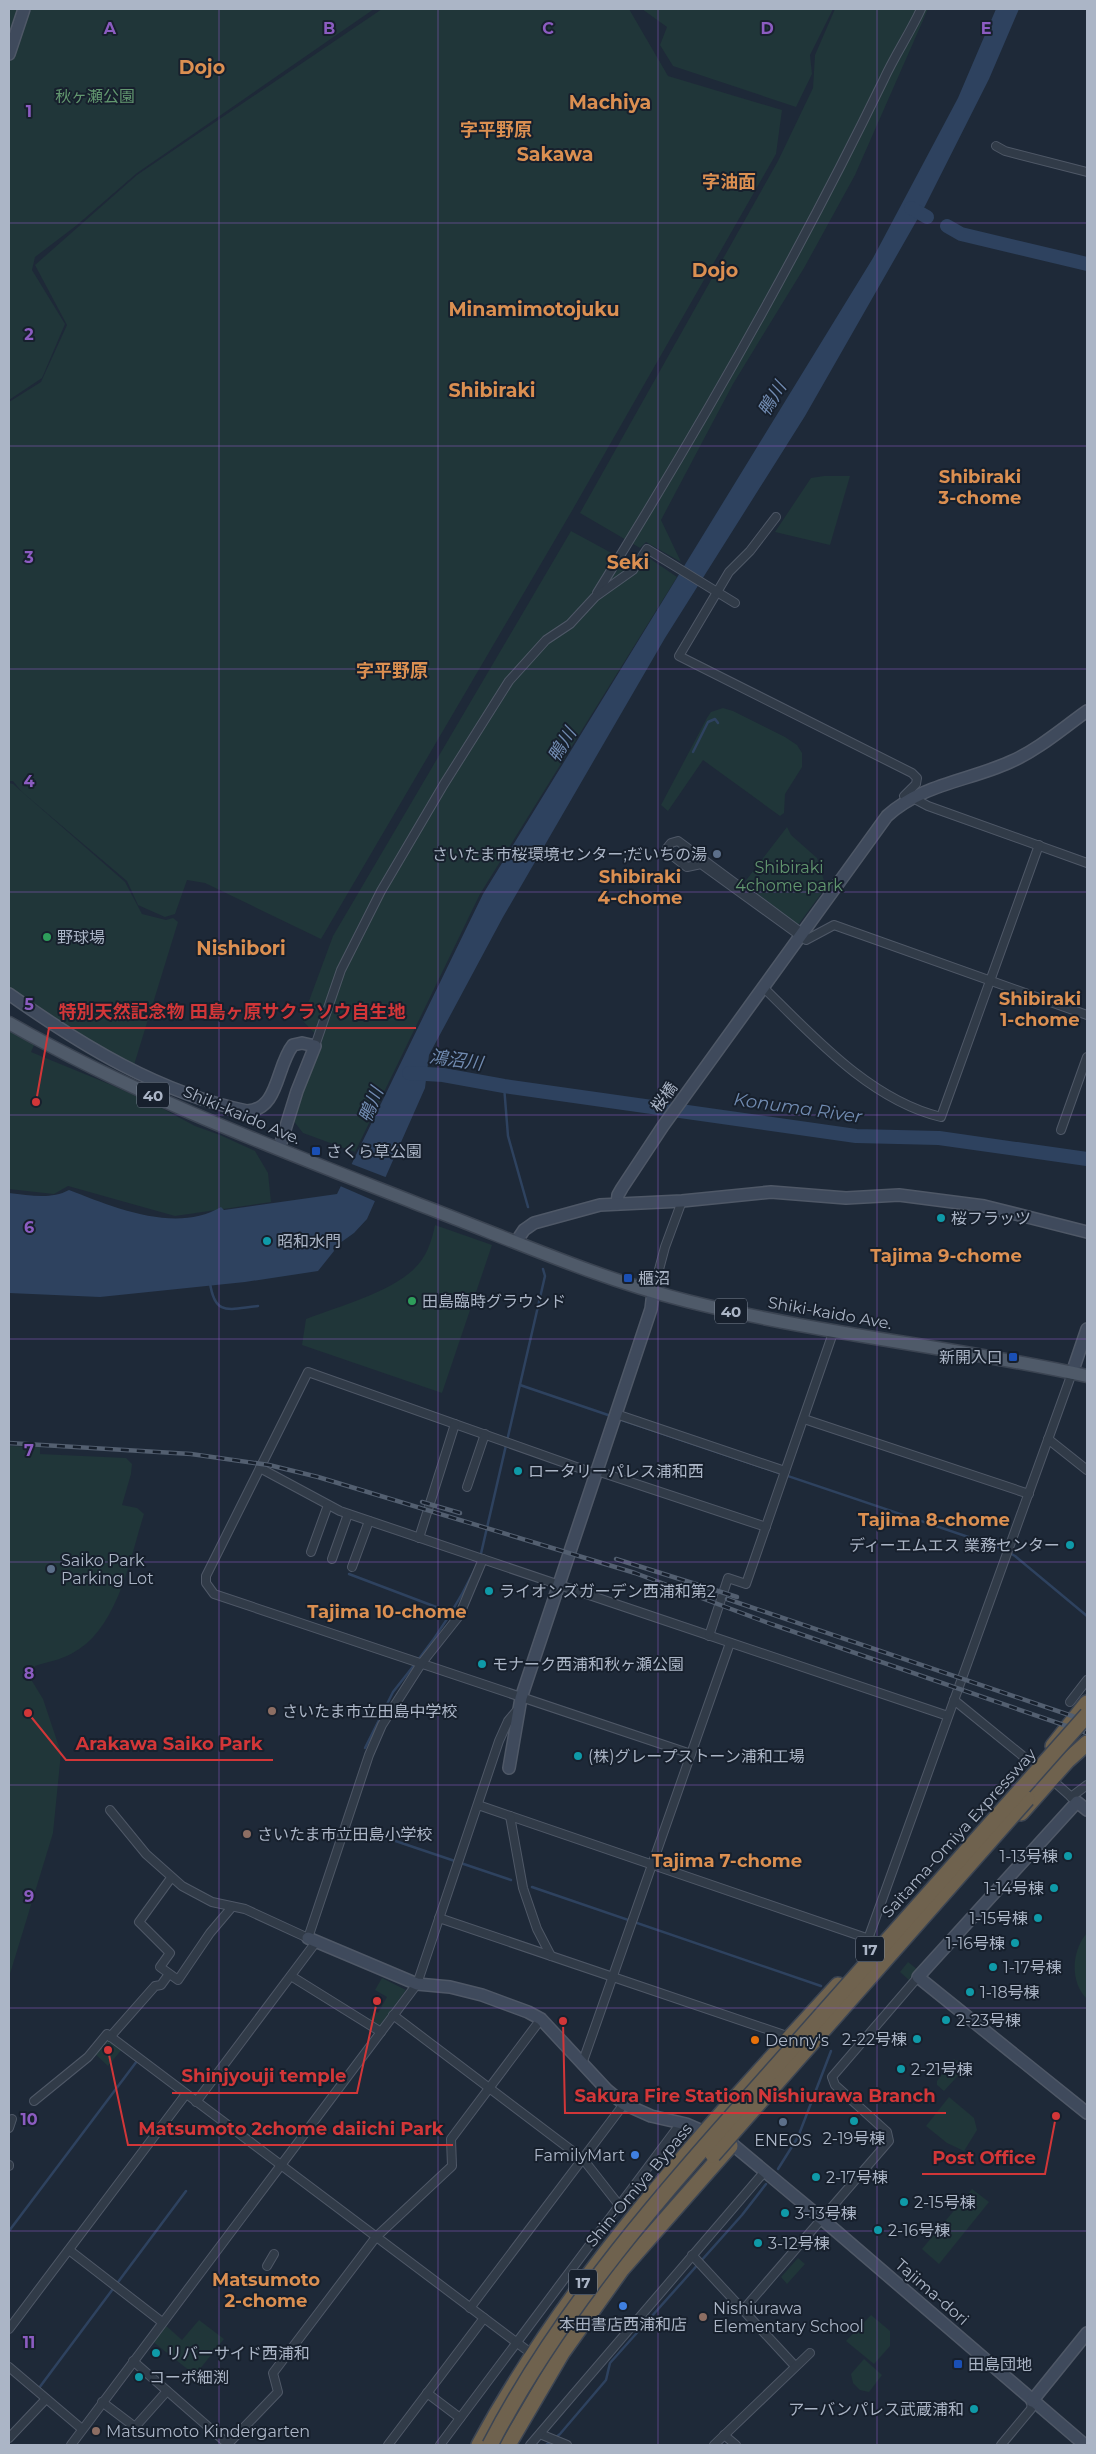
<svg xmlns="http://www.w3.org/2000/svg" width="1096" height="2454" font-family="Montserrat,'Noto Sans JP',sans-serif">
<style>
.green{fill:#203639}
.water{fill:#2e425f}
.pier{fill:#1e2938}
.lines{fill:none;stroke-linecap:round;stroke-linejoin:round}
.stream{stroke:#2e425f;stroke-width:2.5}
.river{stroke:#2e425f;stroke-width:14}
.street-casing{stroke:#4f5867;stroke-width:10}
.secondary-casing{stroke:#4f5867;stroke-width:14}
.primary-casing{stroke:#3b4452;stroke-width:15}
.highway-casing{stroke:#3c4553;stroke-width:18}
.street{stroke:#313b48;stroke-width:8}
.secondary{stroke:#3f4a5c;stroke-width:11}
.primary{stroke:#4f5a69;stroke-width:12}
.highway{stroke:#6f624e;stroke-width:15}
.rail-casing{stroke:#535f70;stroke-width:4.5}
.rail{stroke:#17202d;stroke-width:2.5;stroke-dasharray:8;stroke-linecap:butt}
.highway-bridge-casing{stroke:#3c4553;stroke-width:18;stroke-linecap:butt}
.highway-bridge{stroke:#6f624e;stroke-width:15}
.grid{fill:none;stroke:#8c5cc1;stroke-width:1;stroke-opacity:0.55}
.service-dot{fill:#5c6f8a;stroke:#17202d;stroke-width:2}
.leisure-dot{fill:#2e9e5b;stroke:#17202d;stroke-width:2}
.transit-dot{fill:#1a4fb4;stroke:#17202d;stroke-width:2}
.culture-dot{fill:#0f9aa8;stroke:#17202d;stroke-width:2}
.education-dot{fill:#8d6e63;stroke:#17202d;stroke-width:2}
.food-dot{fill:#e8710a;stroke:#17202d;stroke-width:2}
.shop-dot{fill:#3f7fe0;stroke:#17202d;stroke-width:2}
.labels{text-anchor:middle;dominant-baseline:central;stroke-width:4;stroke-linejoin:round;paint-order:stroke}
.shield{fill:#17202d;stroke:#7f8898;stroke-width:1}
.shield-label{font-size:15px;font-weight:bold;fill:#abb5c6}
.park-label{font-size:16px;fill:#62976f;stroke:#17202d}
.poi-label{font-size:16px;fill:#abb5c6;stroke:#17202d;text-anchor:start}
.street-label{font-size:16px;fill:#abb5c6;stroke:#17202d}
.neighbourhood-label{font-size:18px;font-weight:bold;fill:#db8f51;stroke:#17202d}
.water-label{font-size:18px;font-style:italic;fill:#718bb1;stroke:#17202d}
.quarter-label{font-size:19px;font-weight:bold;fill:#db8f51;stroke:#17202d}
.grid-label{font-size:16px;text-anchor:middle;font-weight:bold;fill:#8c5cc1;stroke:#17202d;stroke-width:4;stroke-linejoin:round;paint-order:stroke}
.leader{fill:none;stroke:#d23638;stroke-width:2}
.callout-dot{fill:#d23638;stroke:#17202d;stroke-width:2}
.callout-label{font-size:18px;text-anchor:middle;font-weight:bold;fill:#d23638;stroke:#17202d;stroke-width:4;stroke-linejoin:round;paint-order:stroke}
</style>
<rect width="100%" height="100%" fill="#1e2938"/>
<!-- green -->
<g class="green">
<polygon points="9,9 374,9 137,173 77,225 35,257 32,270 65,324 42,378 9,400"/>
<polygon points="382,9 629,9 668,76 782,110 776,154 573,509 321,939 205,883 187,880 175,914 165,917 138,905 127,881 22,792 13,781 9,781 9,402 41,382 67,325 35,265 137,175"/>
<polygon points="642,9 833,9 810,55 812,74 796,107 673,66 660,45 667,27"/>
<polygon points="835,9 928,9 855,175 804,268 733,384 661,520 681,562 646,542 640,548 580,513 778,161 813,88 815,55"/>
<polygon points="824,476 850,476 830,545 775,532 811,478"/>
<polygon points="571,531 641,569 649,558 677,577 480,894 355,1152 303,1133 293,1120 322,1041 302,1020 333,936"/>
<polygon points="723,708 733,711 785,737 797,745 802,753 802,767 785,794 784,813 780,816 703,760 668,811 661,805 707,718 711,712"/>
<polygon points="9,783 13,784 125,882 142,914 166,920 173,918 178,922 134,1065 78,1034 9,988"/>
<polygon points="787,827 791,835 817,858 826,887 798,925 744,883"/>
<polygon points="9,1028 35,1043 31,1052 109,1084 154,1104 195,1126 220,1135 255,1151 268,1173 271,1202 175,1216 68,1186 54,1194 9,1189"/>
<path d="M435,1225L492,1245L442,1393L302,1345L306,1319C337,1307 391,1292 414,1269C426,1258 432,1241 435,1225Z"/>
<path d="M9,1446L40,1447V1454L126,1458L132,1464L131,1474L122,1505L137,1508L144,1514C129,1561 118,1630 71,1654C60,1660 47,1662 35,1666L32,1681L43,1699L61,1753L53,1833L9,1977Z"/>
<path d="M1087,1933V1999C1070,1983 1071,1951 1087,1933Z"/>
<polygon points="908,1962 918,1970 909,1980 900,1972"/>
<polygon points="382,1978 406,1990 379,2027 368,2021 375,2011 378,2013 387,1997 375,1990"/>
<polygon points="107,2036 123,2048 108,2066 93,2052"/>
<polygon points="954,2059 965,2068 944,2091 937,2085 937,2081"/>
<polygon points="949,2097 974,2118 977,2130 964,2151 947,2143 926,2126"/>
<polygon points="972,2189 989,2202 939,2264 922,2249"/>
<polygon points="798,2258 805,2264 787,2284 781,2277"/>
<polygon points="871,2315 890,2331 890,2346 874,2364 846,2341"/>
<polygon points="199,2320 224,2339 195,2375 152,2341 164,2324 182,2340"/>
<polygon points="864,2359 882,2375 869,2392 860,2390 853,2383 851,2374"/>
</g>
<!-- water -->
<path class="water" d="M996,9H1019L989,79L925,206L805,416L665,638L503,917L429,1055L425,1088L367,1219L354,1233L333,1248L334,1251L318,1271L245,1282L100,1297L9,1293V1193C30,1195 50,1200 69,1190C113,1207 176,1234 221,1207L224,1210L337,1194L483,894L873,258L958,98Z"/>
<!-- pier -->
<polygon class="pier" points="349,1163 388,1178 377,1202 338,1185"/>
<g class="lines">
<!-- stream -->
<g class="stream">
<polyline points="693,752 708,722 715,719 718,723"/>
<polyline points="504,1086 508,1136 528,1207"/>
<path d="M210,1283C215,1317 229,1309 258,1306"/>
<polyline points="520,1385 611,1416"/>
<polyline points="619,1419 1001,1548 1015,1556 1087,1616"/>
<polyline points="480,1558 545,1276 543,1269"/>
<polyline points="349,1574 452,1613"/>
<path d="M418,1660C441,1631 459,1602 475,1569"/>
<polyline points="365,1748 393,1692 415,1664"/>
<polyline points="354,1827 511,1880"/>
<polyline points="532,1887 821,1986"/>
<polyline points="778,2169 798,2137 831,2051"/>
<polyline points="9,2231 137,2061"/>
<polyline points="39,2388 186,2191"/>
<polyline points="546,2445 560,2434 606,2380 610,2363 742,2215 766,2184"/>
</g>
<!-- river -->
<g class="river">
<polyline points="911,208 927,217"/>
<polyline points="947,226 961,234 1087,264"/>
<polyline points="409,1073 443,1075 504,1086 856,1136 939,1138 1087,1159"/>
</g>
<!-- street casing -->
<g class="street-casing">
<g id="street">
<polyline points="996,146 1005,151 1087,172"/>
<polyline points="776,517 750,551 729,572 679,656 912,773 917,778 916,784 904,796 906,800"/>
<path d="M597,593C701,426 798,256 884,79C895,55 910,33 921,9"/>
<polyline points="911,797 928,806 1087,863"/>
<polyline points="802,933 678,841 671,843 667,848 669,853 687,867 701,864 806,940 834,925 1087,1015"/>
<path d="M763,987C813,1036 870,1100 941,1117L1039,845"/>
<polyline points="315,1046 341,970 381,891 444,784 509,681 546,640 570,624 595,597 633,570 647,549 735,603"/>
<polyline points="1061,1130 1087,1057"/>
<polyline points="653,1292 665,1247 682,1201"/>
<polyline points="616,1414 785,1471"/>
<polyline points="804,1419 1029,1494"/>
<polyline points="1048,1439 1087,1470"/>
<polyline points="260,1468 340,1511 948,1716"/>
<polyline points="597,1471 766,1527"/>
<polyline points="596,1474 308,1372 206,1576 206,1583 214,1594 691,1754"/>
<polyline points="467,1487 485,1434"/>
<polyline points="419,1538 455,1424"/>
<polyline points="311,1552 328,1505"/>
<polyline points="332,1559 348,1514"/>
<polyline points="352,1567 369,1521"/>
<polyline points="709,1636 728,1578 746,1584 834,1330"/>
<polyline points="954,1700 1035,1766"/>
<polyline points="1070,1702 1087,1680"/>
<polyline points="1051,1779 1077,1802"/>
<polyline points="1071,1797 1087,1785"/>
<polyline points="478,1805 878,1942"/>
<polyline points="110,1810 146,1854 182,1886 212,1902 245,1909 308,1938 369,1755 382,1725 421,1664 459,1616 483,1559"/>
<polyline points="510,1816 523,1888 537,1929 551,1956"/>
<polyline points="171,1878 139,1922 170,1953 160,1967 178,1980 210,1933 232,1907"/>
<polyline points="439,1918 790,2037"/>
<polyline points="868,1939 1072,1373"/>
<polyline points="291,1976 381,2032"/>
<polyline points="393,2015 583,2159 619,2205"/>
<polyline points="110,2037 155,1986 161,1985 169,1974"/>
<polyline points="582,2064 730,1643"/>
<polyline points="34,2101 88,2057 107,2034 532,2354"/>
<polyline points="196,2102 316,1942"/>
<polyline points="9,2128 12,2119"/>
<polyline points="9,2165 9,2166"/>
<polyline points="69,2250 162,2322"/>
<polyline points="692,2255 795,2366"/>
<polyline points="267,2266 274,2254"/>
<polyline points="470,2308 624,2104"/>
<polyline points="743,2310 889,2141 887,2132 835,2085 832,2077 918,1977"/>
<polyline points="9,2329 186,2094"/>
<polyline points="133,2361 229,2445"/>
<polyline points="9,2367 82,2429"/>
<polyline points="427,2393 460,2418"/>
<polyline points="102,2402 135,2427 167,2391"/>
<polyline points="540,2434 567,2445"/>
<polyline points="724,2435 736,2445"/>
<polyline points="9,2438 46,2399"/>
<polyline points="71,2445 417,1984 499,1741 508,1721 518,1709"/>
<polyline points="227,2445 278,2392 273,2373 376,2237 452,2166 451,2139 541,2019"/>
<polyline points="388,2445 484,2318"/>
<polyline points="440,2445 681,2123"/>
<polyline points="530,2445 765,2171"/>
<polyline points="714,2445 810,2353"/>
<polyline points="1001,2445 1031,2409 1032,2401"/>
</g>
</g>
<!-- secondary casing -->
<g class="secondary-casing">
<g id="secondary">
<polyline points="9,54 24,9"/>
<path d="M9,994C81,1045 159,1093 247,1111C279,1110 276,1066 293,1045L302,1043L315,1046L297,1091L279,1149"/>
<path d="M617,1204L618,1195L622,1188L663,1126L887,816C922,784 968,781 1010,762C1038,750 1063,728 1087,711"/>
<polyline points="516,1242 524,1230 534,1223 600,1205 682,1201 771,1192 846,1198 899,1195 984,1206 1087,1232"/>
<polyline points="1072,1373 1087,1329"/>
<polyline points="509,1768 521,1698 651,1309 653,1292"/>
<polyline points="1087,1810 1077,1802 918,1977 1087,2113"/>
<polyline points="308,1938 417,1984 450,1987 482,1995 528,2012 541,2019 607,2090 624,2104 651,2116 686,2124 732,2144 822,2219 1085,2445"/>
<polyline points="1032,2401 1087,2333"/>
</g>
</g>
<!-- primary casing -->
<g class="primary-casing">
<path id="primary" d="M9,1023C140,1098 283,1151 423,1206C510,1239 596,1278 687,1301C819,1334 955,1347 1087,1376"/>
</g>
<!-- highway casing -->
<g class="highway-casing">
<g id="highway">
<polyline points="1053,1746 1087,1703"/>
<polyline points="1021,1813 1067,1761 1087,1743"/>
<path d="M479,2445C572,2273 707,2128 838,1985"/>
<polyline points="508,2445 562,2353 622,2269 730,2146"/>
</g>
</g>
<!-- street -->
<use href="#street" class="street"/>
<!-- secondary -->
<use href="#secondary" class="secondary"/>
<!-- primary -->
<use href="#primary" class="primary"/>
<!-- highway -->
<use href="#highway" class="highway"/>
<!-- rail casing -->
<g class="rail-casing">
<g id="rail">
<polyline points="9,1443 191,1454 269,1465 318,1477 635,1573 771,1624 1087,1733"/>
<polyline points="422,1502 460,1513"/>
<polyline points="616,1559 737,1597"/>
<polyline points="727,1599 1087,1721"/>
</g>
</g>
<!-- rail -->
<use href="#rail" class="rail"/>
<!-- highway-bridge casing -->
<g class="highway-bridge-casing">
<g id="highway-bridge">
<polyline points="713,2155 1027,1799"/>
<path d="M490,2445C564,2302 672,2183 778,2064C881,1947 984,1831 1087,1715"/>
</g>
</g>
<!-- highway-bridge -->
<use href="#highway-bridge" class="highway-bridge"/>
</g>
<!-- grid -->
<path class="grid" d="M219,9V2445M438,9V2445M658,9V2445M877,9V2445M9,223H1087M9,446H1087M9,669H1087M9,892H1087M9,1115H1087M9,1339H1087M9,1562H1087M9,1785H1087M9,2008H1087M9,2231H1087"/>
<!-- markers -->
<g class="service-dot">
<circle cx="717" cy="854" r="5"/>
<circle cx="51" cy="1569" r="5"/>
<circle cx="783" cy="2122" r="5"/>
</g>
<g class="leisure-dot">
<circle cx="47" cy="937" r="5"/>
<circle cx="412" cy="1301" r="5"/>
</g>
<g class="transit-dot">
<rect x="311" y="1146" width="10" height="10" rx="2.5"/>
<rect x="623" y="1273" width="10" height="10" rx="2.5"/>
<rect x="1008" y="1352" width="10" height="10" rx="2.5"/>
<rect x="953" y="2359" width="10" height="10" rx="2.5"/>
</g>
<g class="culture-dot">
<circle cx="941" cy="1218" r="5"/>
<circle cx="267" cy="1241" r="5"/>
<circle cx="518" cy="1471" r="5"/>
<circle cx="1070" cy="1545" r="5"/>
<circle cx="489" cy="1591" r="5"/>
<circle cx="482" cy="1664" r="5"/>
<circle cx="578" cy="1756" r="5"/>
<circle cx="1068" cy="1856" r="5"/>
<circle cx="1054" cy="1888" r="5"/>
<circle cx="1038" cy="1918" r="5"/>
<circle cx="1015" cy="1943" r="5"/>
<circle cx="993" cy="1967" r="5"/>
<circle cx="970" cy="1992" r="5"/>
<circle cx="946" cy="2020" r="5"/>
<circle cx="917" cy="2039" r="5"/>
<circle cx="901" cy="2069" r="5"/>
<circle cx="854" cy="2121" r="5"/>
<circle cx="816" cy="2177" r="5"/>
<circle cx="904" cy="2202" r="5"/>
<circle cx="785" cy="2213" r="5"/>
<circle cx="878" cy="2230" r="5"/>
<circle cx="758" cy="2243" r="5"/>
<circle cx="156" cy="2353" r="5"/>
<circle cx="139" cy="2377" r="5"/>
<circle cx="974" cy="2409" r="5"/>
</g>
<g class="education-dot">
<circle cx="272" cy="1711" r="5"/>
<circle cx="247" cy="1834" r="5"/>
<circle cx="703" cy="2317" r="5"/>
<circle cx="96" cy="2431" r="5"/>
</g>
<circle class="food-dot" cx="755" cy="2040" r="5"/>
<g class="shop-dot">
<circle cx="635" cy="2155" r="5"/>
<circle cx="623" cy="2306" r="5"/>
</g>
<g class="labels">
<!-- shield labels -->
<g class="shield">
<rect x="137" y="1082.5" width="32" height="25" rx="4"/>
<rect x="715" y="1298.5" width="32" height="25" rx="4"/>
<rect x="856" y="1936.5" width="28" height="25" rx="4"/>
<rect x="569" y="2269.5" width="28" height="25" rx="4"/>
</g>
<g class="shield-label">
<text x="153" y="1095">40</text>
<text x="731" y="1311">40</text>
<text x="870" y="1949">17</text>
<text x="583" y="2282">17</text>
</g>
<!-- park labels -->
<g class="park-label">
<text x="95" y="96">秋ヶ瀬公園</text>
<text x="789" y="867">Shibiraki<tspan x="789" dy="18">4chome park</tspan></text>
</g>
<!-- poi labels -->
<g class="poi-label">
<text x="707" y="854" text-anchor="end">さいたま市桜環境センター;だいちの湯</text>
<text x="57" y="937">野球場</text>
<text x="326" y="1151">さくら草公園</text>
<text x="951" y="1218">桜フラッツ</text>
<text x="277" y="1241">昭和水門</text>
<text x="638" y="1278">櫃沼</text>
<text x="422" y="1301">田島臨時グラウンド</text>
<text x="1003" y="1357" text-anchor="end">新開入口</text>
<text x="528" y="1471">ロータリーパレス浦和西</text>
<text x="1060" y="1545" text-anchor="end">ディーエムエス 業務センター</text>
<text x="61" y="1560">Saiko Park<tspan x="61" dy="18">Parking Lot</tspan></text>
<text x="499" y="1591">ライオンズガーデン西浦和第2</text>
<text x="492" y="1664">モナーク西浦和秋ヶ瀬公園</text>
<text x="282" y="1711">さいたま市立田島中学校</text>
<text x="588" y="1756">(株)グレープストーン浦和工場</text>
<text x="257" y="1834">さいたま市立田島小学校</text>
<text x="1058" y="1856" text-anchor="end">1-13号棟</text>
<text x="1044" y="1888" text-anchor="end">1-14号棟</text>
<text x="1028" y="1918" text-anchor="end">1-15号棟</text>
<text x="1005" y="1943" text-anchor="end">1-16号棟</text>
<text x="1003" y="1967">1-17号棟</text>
<text x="980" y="1992">1-18号棟</text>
<text x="956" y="2020">2-23号棟</text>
<text x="907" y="2039" text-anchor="end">2-22号棟</text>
<text x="765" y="2040">Denny's</text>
<text x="911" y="2069">2-21号棟</text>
<text x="854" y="2138" text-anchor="middle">2-19号棟</text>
<text x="783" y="2140" text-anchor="middle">ENEOS</text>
<text x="625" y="2155" text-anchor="end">FamilyMart</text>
<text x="826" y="2177">2-17号棟</text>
<text x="914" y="2202">2-15号棟</text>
<text x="795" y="2213">3-13号棟</text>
<text x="888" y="2230">2-16号棟</text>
<text x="768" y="2243">3-12号棟</text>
<text x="713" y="2308">Nishiurawa<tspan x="713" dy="18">Elementary School</tspan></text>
<text x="623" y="2324" text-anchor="middle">本田書店西浦和店</text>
<text x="166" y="2353">リバーサイド西浦和</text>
<text x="968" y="2364">田島団地</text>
<text x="149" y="2377">コーポ細渕</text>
<text x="964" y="2409" text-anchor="end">アーバンパレス武蔵浦和</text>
<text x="106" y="2431">Matsumoto Kindergarten</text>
</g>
<!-- street labels -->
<g class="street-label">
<text transform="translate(664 1097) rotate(-54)">桜橋</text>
<text transform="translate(242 1115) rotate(23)">Shiki-kaido Ave.</text>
<text transform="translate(830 1313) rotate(10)">Shiki-kaido Ave.</text>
<text transform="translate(959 1833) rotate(-48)">Saitama-Omiya Expressway</text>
<text transform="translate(639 2185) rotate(-50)">Shin-Omiya Bypass</text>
<text transform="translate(932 2292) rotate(41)">Tajima-dori</text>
</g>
<!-- neighbourhood labels -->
<g class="neighbourhood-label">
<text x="496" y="130">字平野原</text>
<text x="729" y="182">字油面</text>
<text x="980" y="477">Shibiraki<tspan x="980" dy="21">3-chome</tspan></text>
<text x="392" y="671">字平野原</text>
<text x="640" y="877">Shibiraki<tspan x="640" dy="21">4-chome</tspan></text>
<text x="1040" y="999">Shibiraki<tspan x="1040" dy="21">1-chome</tspan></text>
<text x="946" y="1256">Tajima 9-chome</text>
<text x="934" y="1520">Tajima 8-chome</text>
<text x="387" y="1612">Tajima 10-chome</text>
<text x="727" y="1861">Tajima 7-chome</text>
<text x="266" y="2280">Matsumoto<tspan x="266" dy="21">2-chome</tspan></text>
</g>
<!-- water labels -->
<g class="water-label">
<text transform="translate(772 399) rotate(-59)">鴨川</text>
<text transform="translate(562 745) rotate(-59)">鴨川</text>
<text transform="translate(456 1060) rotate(8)">鴻沼川</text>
<text transform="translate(371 1105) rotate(-68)">鴨川</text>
<text transform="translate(798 1108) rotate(8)">Konuma River</text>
</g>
<!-- quarter labels -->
<g class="quarter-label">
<text x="202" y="67">Dojo</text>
<text x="610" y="102">Machiya</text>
<text x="555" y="154">Sakawa</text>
<text x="715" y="270">Dojo</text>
<text x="534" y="309">Minamimotojuku</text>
<text x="492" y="390">Shibiraki</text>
<text x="628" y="562">Seki</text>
<text x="241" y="948">Nishibori</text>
</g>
</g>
<g class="grid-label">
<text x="110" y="34">A</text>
<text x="329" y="34">B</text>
<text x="548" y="34">C</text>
<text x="767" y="34">D</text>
<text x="986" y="34">E</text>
<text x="29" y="117">1</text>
<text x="29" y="340">2</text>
<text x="29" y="563">3</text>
<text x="29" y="787">4</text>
<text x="29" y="1010">5</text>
<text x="29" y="1233">6</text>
<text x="29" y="1456">7</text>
<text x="29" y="1679">8</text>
<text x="29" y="1902">9</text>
<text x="29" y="2125">10</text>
<text x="29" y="2348">11</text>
</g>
<!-- callouts -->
<path class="leader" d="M36 1102L49 1028H416M28 1713L66 1760H273M377 2001L357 2093H172M563 2021L565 2113H946M108 2050L128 2145H453M1056 2116L1045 2174H922"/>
<g class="callout-dot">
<circle cx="36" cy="1102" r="5"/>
<circle cx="28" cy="1713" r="5"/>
<circle cx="377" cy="2001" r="5"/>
<circle cx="563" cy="2021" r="5"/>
<circle cx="108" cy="2050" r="5"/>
<circle cx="1056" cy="2116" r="5"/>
</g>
<g class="callout-label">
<text x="232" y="1018">特別天然記念物 田島ヶ原サクラソウ自生地</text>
<text x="169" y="1750">Arakawa Saiko Park</text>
<text x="264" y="2082">Shinjyouji temple</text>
<text x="755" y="2102">Sakura Fire Station Nishiurawa Branch</text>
<text x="291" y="2135">Matsumoto 2chome daiichi Park</text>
<text x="984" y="2164">Post Office</text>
</g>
<!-- border -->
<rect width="1096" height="2454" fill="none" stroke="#abb5c6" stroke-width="20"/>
</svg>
